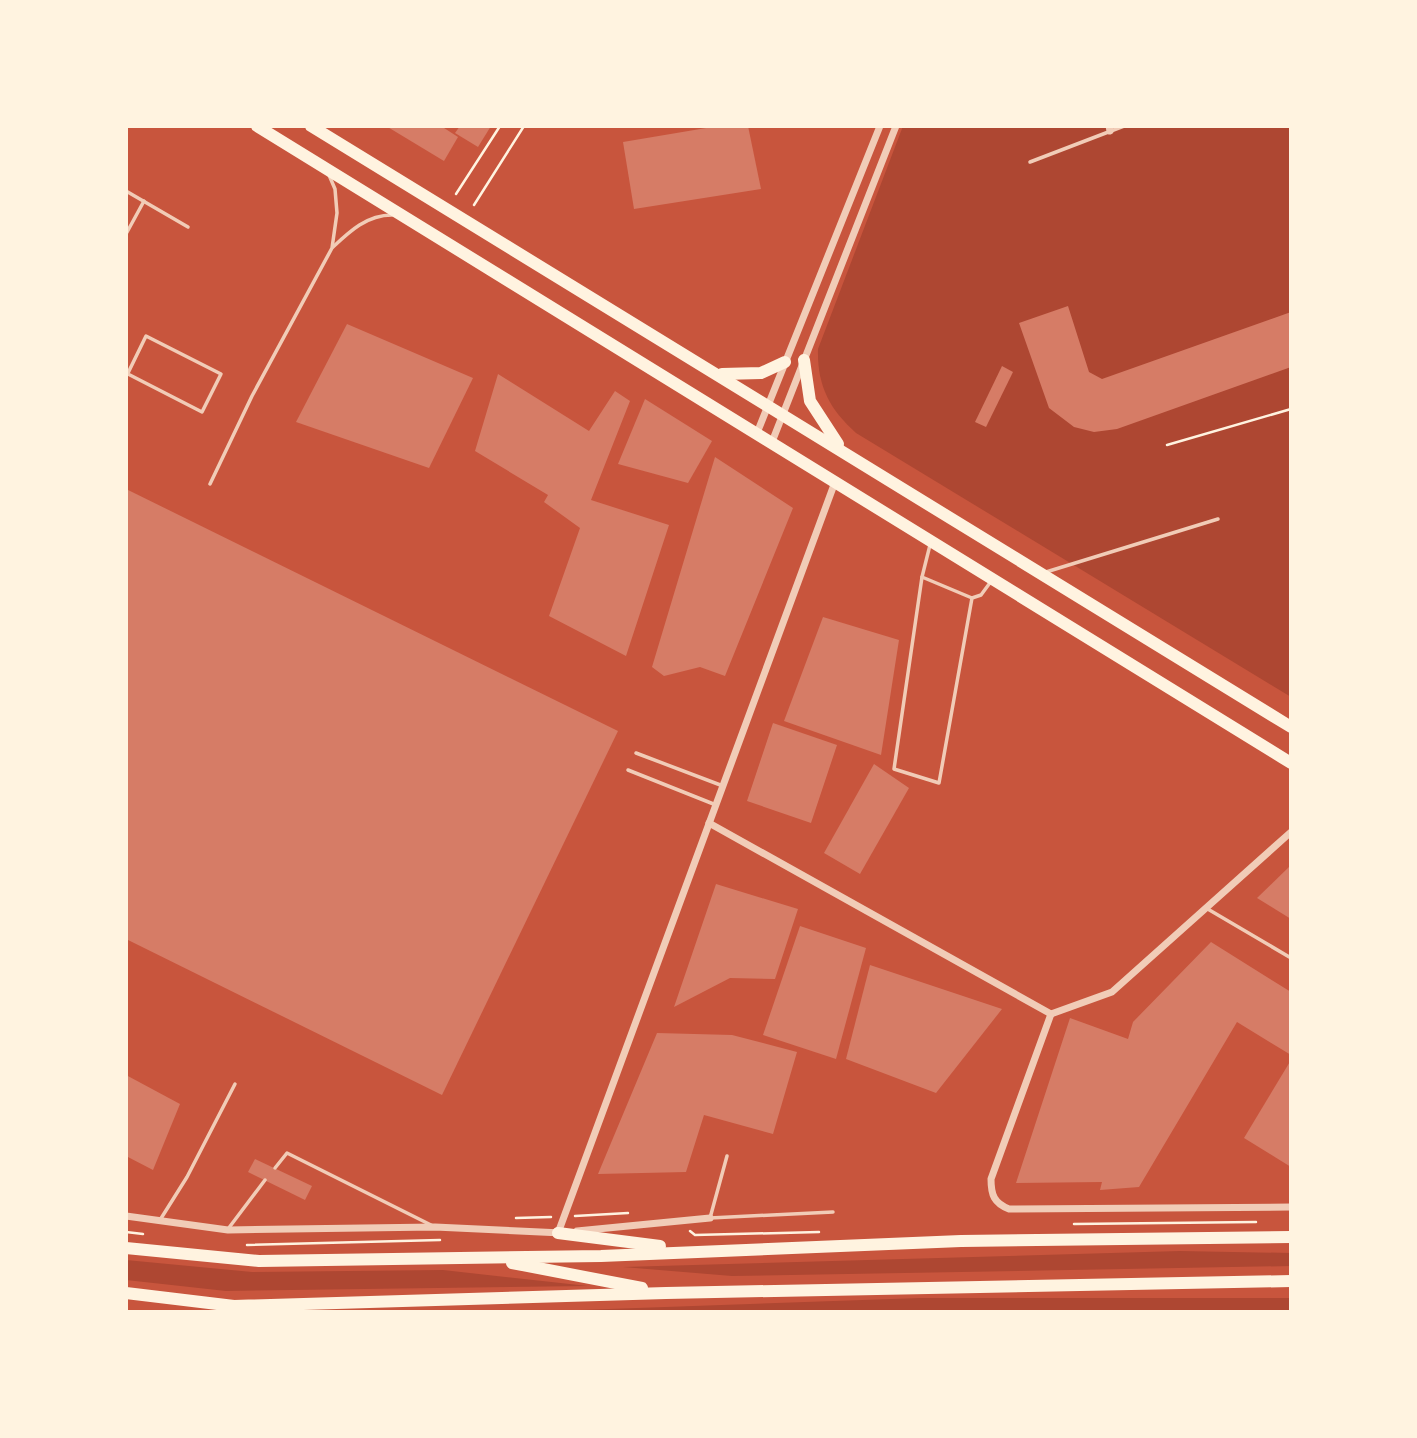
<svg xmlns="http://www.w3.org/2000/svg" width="1417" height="1438" font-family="Jost,sans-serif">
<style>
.green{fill:#ae4732}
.building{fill:#d67c66}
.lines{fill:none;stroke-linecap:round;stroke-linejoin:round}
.path{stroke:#fff3e0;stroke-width:2.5}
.service{stroke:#f1ccb7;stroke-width:3.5}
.minor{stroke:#f1ccb7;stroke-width:7}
.primary{stroke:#fff3e0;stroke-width:12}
.trunk{stroke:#fff3e0;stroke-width:12}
</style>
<rect width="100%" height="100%" fill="#c8553d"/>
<!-- green -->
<g class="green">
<path d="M903,126H1291V697L856,433C829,409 817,385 818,349Z"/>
<polygon points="1180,1251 1291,1253 1291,1266 732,1276 623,1267"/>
<polygon points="126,1260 252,1272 443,1270 588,1286 226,1291 126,1280"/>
<polygon points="920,1298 1291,1298 1291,1312 524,1312"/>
</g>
<!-- building -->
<g class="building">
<polygon points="386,126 441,126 458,137 444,161"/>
<polygon points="460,126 491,126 478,147 455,133"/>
<polygon points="718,126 748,126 761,189 634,209 623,142"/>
<polygon points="1068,306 1089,372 1102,379 1291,312 1291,367 1117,429 1094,432 1074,427 1049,408 1019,323"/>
<polygon points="347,324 473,378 429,468 296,422"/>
<polygon points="1002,366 1013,372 986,427 975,422"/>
<polygon points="498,374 589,431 615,391 630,401 591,500 669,525 626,656 549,616 580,528 544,502 548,495 475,451"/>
<polygon points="645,399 712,441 688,483 618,464"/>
<polygon points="715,457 793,508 725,676 700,667 664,676 652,667"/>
<polygon points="126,489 618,731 442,1095 126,939"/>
<polygon points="823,617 899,640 881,755 784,721"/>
<polygon points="773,723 837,745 811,823 747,801"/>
<polygon points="874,764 909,788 860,874 824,853"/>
<polygon points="1291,865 1291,919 1257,898"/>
<polygon points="716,884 798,909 775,979 730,978 674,1007"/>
<polygon points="800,926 866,948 836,1059 763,1035"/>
<polygon points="1211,942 1291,992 1291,1055 1237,1022 1139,1187 1100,1190 1102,1182 1016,1183 1070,1018 1128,1039 1133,1022"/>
<polygon points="870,965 1002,1009 936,1093 846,1059"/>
<polygon points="657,1033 732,1035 797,1052 773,1134 704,1115 686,1172 598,1174"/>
<polygon points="1291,1060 1291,1167 1244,1138"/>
<polygon points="126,1075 180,1104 153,1170 126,1156"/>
<polygon points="255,1159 312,1186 305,1200 248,1172"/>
</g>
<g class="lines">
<!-- path -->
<g class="path">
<polyline points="456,194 500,126"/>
<polyline points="474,205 524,126"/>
<polyline points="1167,445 1291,409"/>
<polyline points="575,1216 628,1213"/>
<polyline points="516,1218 551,1217"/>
<polyline points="1074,1224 1256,1222"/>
<polyline points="690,1231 695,1235 819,1232"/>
<polyline points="126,1232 143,1234"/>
<polyline points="247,1245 440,1240"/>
</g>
<!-- service -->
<g class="service">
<polyline points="1030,162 1124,126"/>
<polyline points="126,191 188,227"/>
<polyline points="126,234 144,201"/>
<path d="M333,247C350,231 367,215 392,215"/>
<polyline points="126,373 202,412 221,374 146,336 128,373"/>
<polyline points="210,484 252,396 332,248 337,213 335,189 329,175"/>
<polyline points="1046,572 1218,519"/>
<polyline points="922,577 930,545"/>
<polyline points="972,598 939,783 894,769 922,577 972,598 981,595 992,580"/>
<polyline points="636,753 723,786"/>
<polyline points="628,770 716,805"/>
<polyline points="1206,908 1291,958"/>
<polyline points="727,1156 710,1218 833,1212"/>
<polyline points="275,1168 287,1153 433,1226"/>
<polyline points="160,1220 187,1177 235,1084"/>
<polyline points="228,1229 265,1180"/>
</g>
<!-- minor -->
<g class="minor">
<polyline points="1109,126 1110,131"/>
<polyline points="757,433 880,126"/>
<polyline points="772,442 896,126"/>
<polyline points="709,823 1051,1014"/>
<path d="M1051,1014L991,1179C991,1195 994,1203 1009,1209L1291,1207"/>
<polyline points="1051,1014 1112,992 1291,832"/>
<polyline points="126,1216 228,1230 435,1227 562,1233"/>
<polyline points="577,1231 710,1218"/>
<polyline points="558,1233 835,482"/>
</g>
<!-- primary -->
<g class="primary">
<polyline points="257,126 1291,763"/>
<polyline points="311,126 1291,727"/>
<polyline points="804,360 810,401 838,444"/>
<polyline points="722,374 761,373 785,362"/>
</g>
<!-- trunk -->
<g class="trunk">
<polyline points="558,1233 660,1246"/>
<polyline points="126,1248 259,1261 601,1256 961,1241 1291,1237"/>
<polyline points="512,1263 642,1288"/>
<polyline points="126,1293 234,1306 666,1293 1291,1281"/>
</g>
</g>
<!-- border -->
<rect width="1417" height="1438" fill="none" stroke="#fff3e0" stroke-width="256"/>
</svg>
